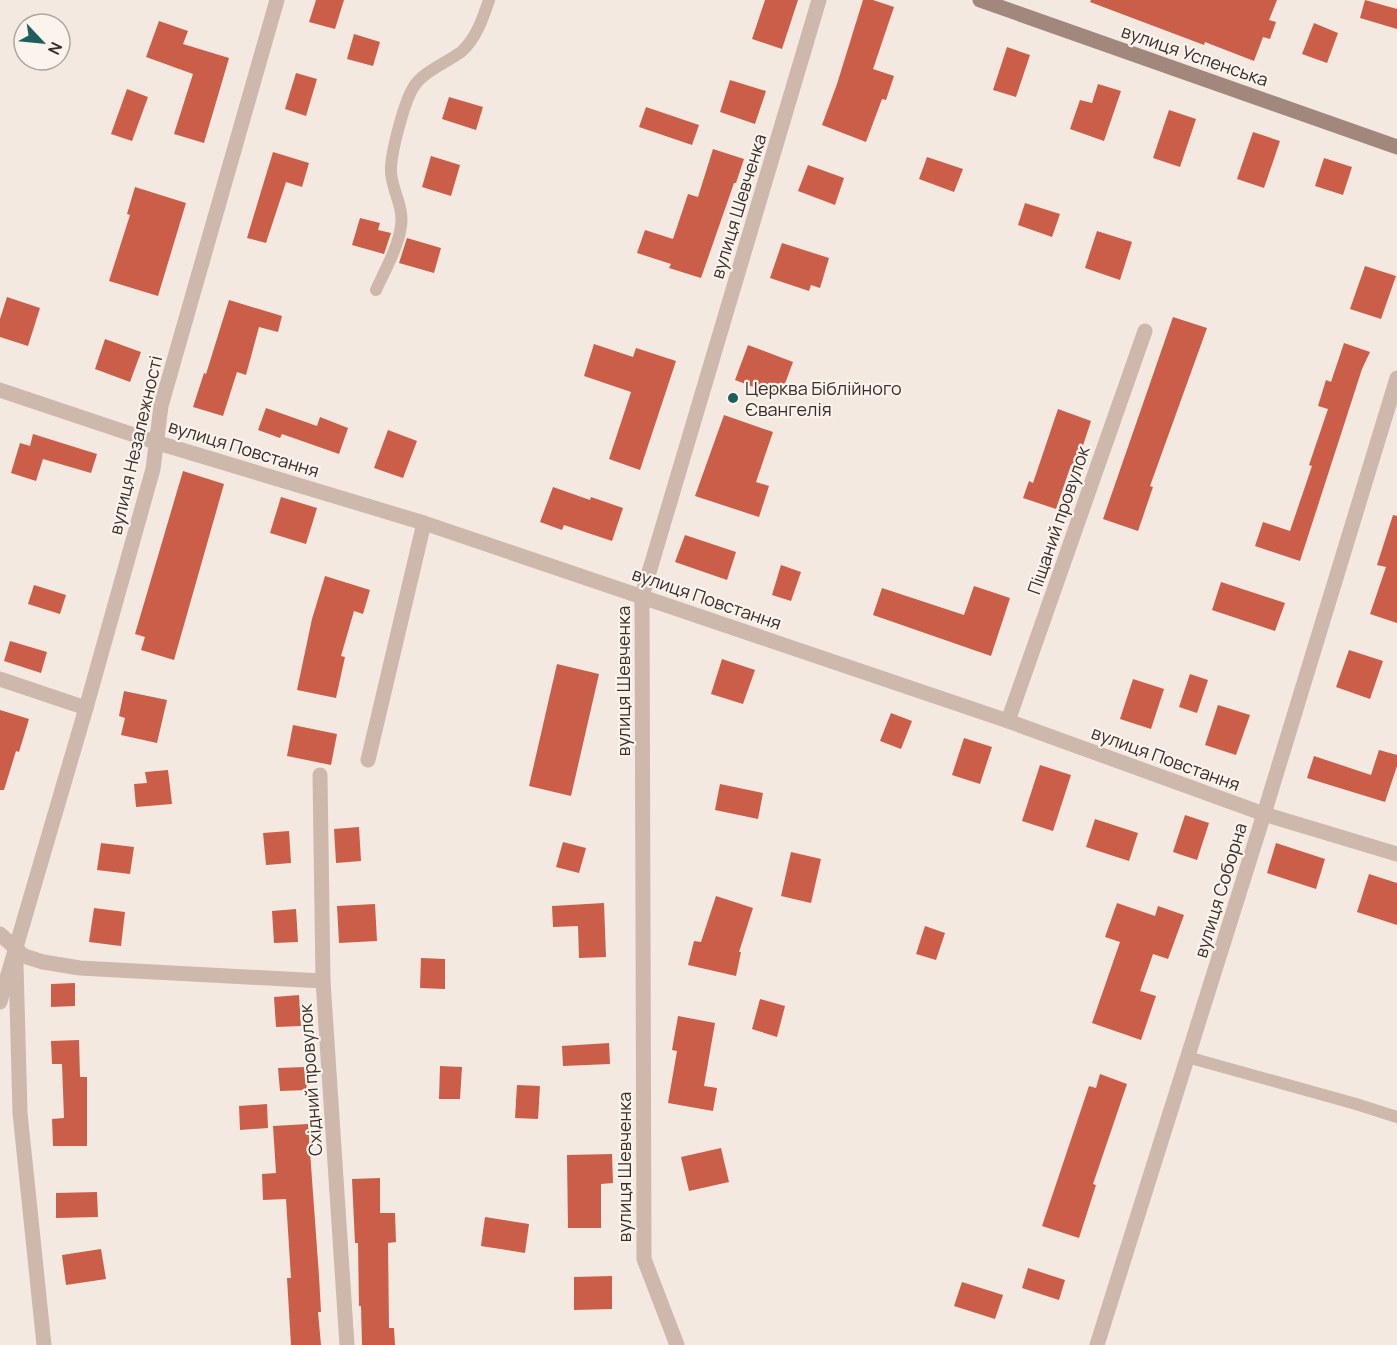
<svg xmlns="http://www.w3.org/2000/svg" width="1397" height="1345" font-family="Manrope,sans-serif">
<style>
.building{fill:#cb5e48}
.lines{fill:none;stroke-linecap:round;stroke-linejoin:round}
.lane{stroke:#cdb8ab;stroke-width:12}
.street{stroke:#cdb8ab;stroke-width:15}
.secondary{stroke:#a2877c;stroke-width:15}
.poi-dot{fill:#1e5f5e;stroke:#fbf4ed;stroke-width:2}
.labels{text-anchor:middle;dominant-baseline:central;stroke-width:4.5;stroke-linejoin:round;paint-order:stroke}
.street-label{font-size:18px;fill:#3b2e2a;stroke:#fbf4ed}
.poi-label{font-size:18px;fill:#3b2e2a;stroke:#fbf4ed;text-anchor:start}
</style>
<rect width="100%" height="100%" fill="#f4e9e0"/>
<!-- building -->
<g class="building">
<polygon points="316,0 344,0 335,29 309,22"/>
<polygon points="765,0 798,0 782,49 752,39"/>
<polygon points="863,0 873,0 894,7 873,69 894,76 886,100 882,99 866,142 822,125 837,84"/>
<polygon points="1091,0 1277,0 1269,20 1276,22 1270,39 1263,37 1254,61 1205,42 1204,45 1090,2"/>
<polygon points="1365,0 1397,9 1397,29 1360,18"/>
<polygon points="159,21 188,31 183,44 229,58 204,143 174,134 193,74 146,57"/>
<polygon points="1314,23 1338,33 1327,63 1302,54"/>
<polygon points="354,34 380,42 373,66 347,59"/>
<polygon points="1007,47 1030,55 1016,97 993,90"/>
<polygon points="296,73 317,79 306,116 285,109"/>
<polygon points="730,80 766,91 755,124 720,112"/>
<polygon points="1098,84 1121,91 1104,141 1070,129 1080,100 1092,103"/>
<polygon points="127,89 148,97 132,141 111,134"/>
<polygon points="449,97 483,107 476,130 442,119"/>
<polygon points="646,107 699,125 692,145 639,127"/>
<polygon points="1169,110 1196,119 1180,167 1153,158"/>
<polygon points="1253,132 1280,141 1264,188 1237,179"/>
<polygon points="713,149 744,159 736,183 734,183 701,278 669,268 671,264 637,253 645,230 673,239 688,194 698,197"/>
<polygon points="273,152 309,163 302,187 286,182 266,243 247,238"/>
<polygon points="431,156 460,165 451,196 422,187"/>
<polygon points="927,157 963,169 954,192 919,179"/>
<polygon points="1324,158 1352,167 1343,195 1315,186"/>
<polygon points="808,165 844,178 835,205 798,191"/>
<polygon points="135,187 186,203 158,296 109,281 130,215 127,214"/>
<polygon points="1025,203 1060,214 1052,237 1018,225"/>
<polygon points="360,218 380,223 378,230 391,233 384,254 352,245"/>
<polygon points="1097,231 1132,242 1120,280 1085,268"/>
<polygon points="407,238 441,248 434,273 399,263"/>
<polygon points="782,243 829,258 820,288 811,285 809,291 770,278"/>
<polygon points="1365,266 1396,276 1381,319 1350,309"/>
<polygon points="7,297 40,308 28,346 0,337 0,319"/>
<polygon points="229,300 282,316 278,332 259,327 246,375 237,372 223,416 193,407 204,373 206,374"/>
<polygon points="1173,317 1207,328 1150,486 1153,487 1138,531 1103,519"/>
<polygon points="105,339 141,352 130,382 95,369"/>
<polygon points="1344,343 1370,352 1362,369 1300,561 1255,546 1263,522 1290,531 1312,466 1309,465 1328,409 1318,406 1326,380 1331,382"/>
<polygon points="594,344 633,357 636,348 676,361 640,470 609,459 631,392 584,376"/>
<polygon points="748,345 793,362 780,397 735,380"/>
<polygon points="266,408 317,426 320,417 348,428 339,454 282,434 280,438 258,430"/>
<polygon points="1058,409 1091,421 1076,467 1071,465 1056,509 1023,498 1029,481 1033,483"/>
<polygon points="724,415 773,432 756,482 769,486 759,517 695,496"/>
<polygon points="388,430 417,441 403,478 374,468"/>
<polygon points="33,434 97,454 91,473 43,459 36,481 11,473 20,443 30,446"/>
<polygon points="183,471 224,484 174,660 141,650 145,637 135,634"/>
<polygon points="553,487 590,500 591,497 623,508 612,541 564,525 562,530 540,522"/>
<polygon points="281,497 317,508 306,544 270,533"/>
<polygon points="1393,515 1397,516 1397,623 1370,614 1386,567 1377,565"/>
<polygon points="685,535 736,552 727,580 675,562"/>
<polygon points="781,565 801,572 791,601 772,595"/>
<polygon points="325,576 370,590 363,614 354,611 341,656 345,657 336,698 297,690 312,619"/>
<polygon points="1221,582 1285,603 1275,631 1212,610"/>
<polygon points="34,585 66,595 60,614 28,604"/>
<polygon points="974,586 1010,598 991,656 873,615 882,588 964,615"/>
<polygon points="10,641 47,652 41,673 4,661"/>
<polygon points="1349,650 1383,661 1370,699 1336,687"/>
<polygon points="722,659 755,670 743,704 711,694"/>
<polygon points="557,664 599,674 571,796 529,786"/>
<polygon points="1190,674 1208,680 1197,713 1179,707"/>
<polygon points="1133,679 1164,689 1151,729 1120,719"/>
<polygon points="124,691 167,700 157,743 121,735 125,718 119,716"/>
<polygon points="1218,705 1250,715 1236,755 1205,745"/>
<polygon points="0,710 29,719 19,752 16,751 4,790 0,790"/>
<polygon points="891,713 912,721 901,749 880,741"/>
<polygon points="293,725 337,734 331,765 287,756"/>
<polygon points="964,738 992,747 980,784 952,775"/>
<polygon points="1379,750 1397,755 1397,766 1385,802 1307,778 1314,756 1371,775"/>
<polygon points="1040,765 1071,775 1053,831 1022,821"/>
<polygon points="168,770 172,804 136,807 134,784 147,783 145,772"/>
<polygon points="720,784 763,793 758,819 715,810"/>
<polygon points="1185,815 1209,823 1197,860 1173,852"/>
<polygon points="1095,819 1138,833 1129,861 1086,847"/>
<polygon points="359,827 361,861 336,863 334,829"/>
<polygon points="289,831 291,863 266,865 263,833"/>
<polygon points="563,842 586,848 579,873 556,867"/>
<polygon points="101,843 134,847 130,874 97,870"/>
<polygon points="1276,843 1325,859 1316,889 1267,873"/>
<polygon points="791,852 821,859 811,903 781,896"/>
<polygon points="1369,874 1397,883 1397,925 1357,912"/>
<polygon points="716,896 753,908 739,952 741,952 736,976 688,965 694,941 701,942"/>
<polygon points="604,903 606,957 579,958 578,926 553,927 552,906"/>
<polygon points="1117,903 1155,916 1158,906 1184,915 1168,959 1153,954 1140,991 1156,996 1141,1040 1092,1023 1120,942 1105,937"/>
<polygon points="375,904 377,941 339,943 337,906"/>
<polygon points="94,908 125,912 121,946 89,942"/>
<polygon points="296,909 298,942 274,943 272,911"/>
<polygon points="925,926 945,933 936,960 916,954"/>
<polygon points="421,958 445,959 445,989 420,988"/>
<polygon points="75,983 75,1006 51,1007 51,984"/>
<polygon points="299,995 301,1026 276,1027 274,997"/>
<polygon points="760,999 785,1006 777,1037 752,1029"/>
<polygon points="678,1016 715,1023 704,1086 717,1088 713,1111 668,1103 677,1051 672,1050"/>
<polygon points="79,1040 80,1077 87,1077 87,1146 53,1146 52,1119 64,1118 62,1064 52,1064 51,1041"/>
<polygon points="609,1043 610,1064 563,1066 562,1046"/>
<polygon points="440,1066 462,1067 460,1099 439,1099"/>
<polygon points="305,1067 307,1090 280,1091 278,1068"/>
<polygon points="1100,1074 1127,1084 1093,1184 1096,1185 1079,1238 1042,1226 1089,1086 1096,1088"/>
<polygon points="517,1085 540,1086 538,1119 515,1118"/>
<polygon points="267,1104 268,1128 240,1130 239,1106"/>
<polygon points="308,1124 319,1276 321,1312 318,1312 321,1345 291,1345 287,1278 291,1278 286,1199 263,1200 262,1174 276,1173 273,1126"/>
<polygon points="721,1148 729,1182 689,1191 681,1157"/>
<polygon points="612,1154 613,1183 601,1184 601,1228 568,1228 567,1155"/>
<polygon points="380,1178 380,1213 395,1213 396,1242 388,1243 389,1328 394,1328 395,1345 362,1345 361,1306 359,1306 358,1243 355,1243 352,1179"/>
<polygon points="97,1192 98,1217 56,1218 56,1193"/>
<polygon points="485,1217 529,1224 525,1253 481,1246"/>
<polygon points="101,1249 106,1279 66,1285 62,1255"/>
<polygon points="1028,1268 1065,1280 1059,1300 1022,1288"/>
<polygon points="612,1276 612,1309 574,1310 574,1277"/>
<polygon points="962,1282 1003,1295 995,1319 954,1306"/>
</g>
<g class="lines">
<!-- lane -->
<g class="lane">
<path d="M376,290C385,270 398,248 401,226C404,206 392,191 391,172C390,155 404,103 413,88C422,72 446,63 461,52C476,39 483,18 489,0"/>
<polyline points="1187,1057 1356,1104 1397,1117"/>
</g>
<!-- street -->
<g class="street">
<polyline points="0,390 155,442 424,523 1008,721 1264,814 1397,854"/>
<polyline points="0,679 86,708"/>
<polyline points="1008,721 1145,331"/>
<polyline points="368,760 424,523"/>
<polyline points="320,775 323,981"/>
<polyline points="0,934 24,956 43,962 80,968 323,981 347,1345"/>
<polyline points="16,964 20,1113 44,1345"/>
<polyline points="0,1002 86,708 153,469 161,406 277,0"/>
<polyline points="677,1345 644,1259 642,596 819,0"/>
<polyline points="1097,1345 1264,814 1397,378"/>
</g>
<!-- secondary -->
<polyline class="secondary" points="980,0 1397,147"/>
</g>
<!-- markers -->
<circle class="poi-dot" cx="733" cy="398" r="6"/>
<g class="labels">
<!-- street labels -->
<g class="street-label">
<text transform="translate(1195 55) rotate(19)">вулиця Успенська</text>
<text transform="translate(738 206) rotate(-73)">вулиця Шевченка</text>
<text transform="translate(135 445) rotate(-77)">вулиця Незалежності</text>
<text transform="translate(244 448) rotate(17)">вулиця Повстання</text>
<text transform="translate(1058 520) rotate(-71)">Піщаний провулок</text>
<text transform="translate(707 598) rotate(19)">вулиця Повстання</text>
<text transform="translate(623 681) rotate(-90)">вулиця Шевченка</text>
<text transform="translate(1166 758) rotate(20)">вулиця Повстання</text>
<text transform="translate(1220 890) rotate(-73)">вулиця Соборна</text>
<text transform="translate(310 1080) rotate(-94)">Східний провулок</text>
<text transform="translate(624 1167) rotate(-90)">вулиця Шевченка</text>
</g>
<!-- poi labels -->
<g class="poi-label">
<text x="745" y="388">Церква Біблійного<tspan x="745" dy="21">Євангелія</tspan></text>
</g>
</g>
<!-- north arrow -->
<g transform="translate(42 42) rotate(116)"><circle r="28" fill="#fbf4ed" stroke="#aea59f" stroke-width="1.5"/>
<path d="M0-4.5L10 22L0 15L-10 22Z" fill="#1e5f5e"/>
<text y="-9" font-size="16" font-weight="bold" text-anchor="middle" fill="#3b2e2a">N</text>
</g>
</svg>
